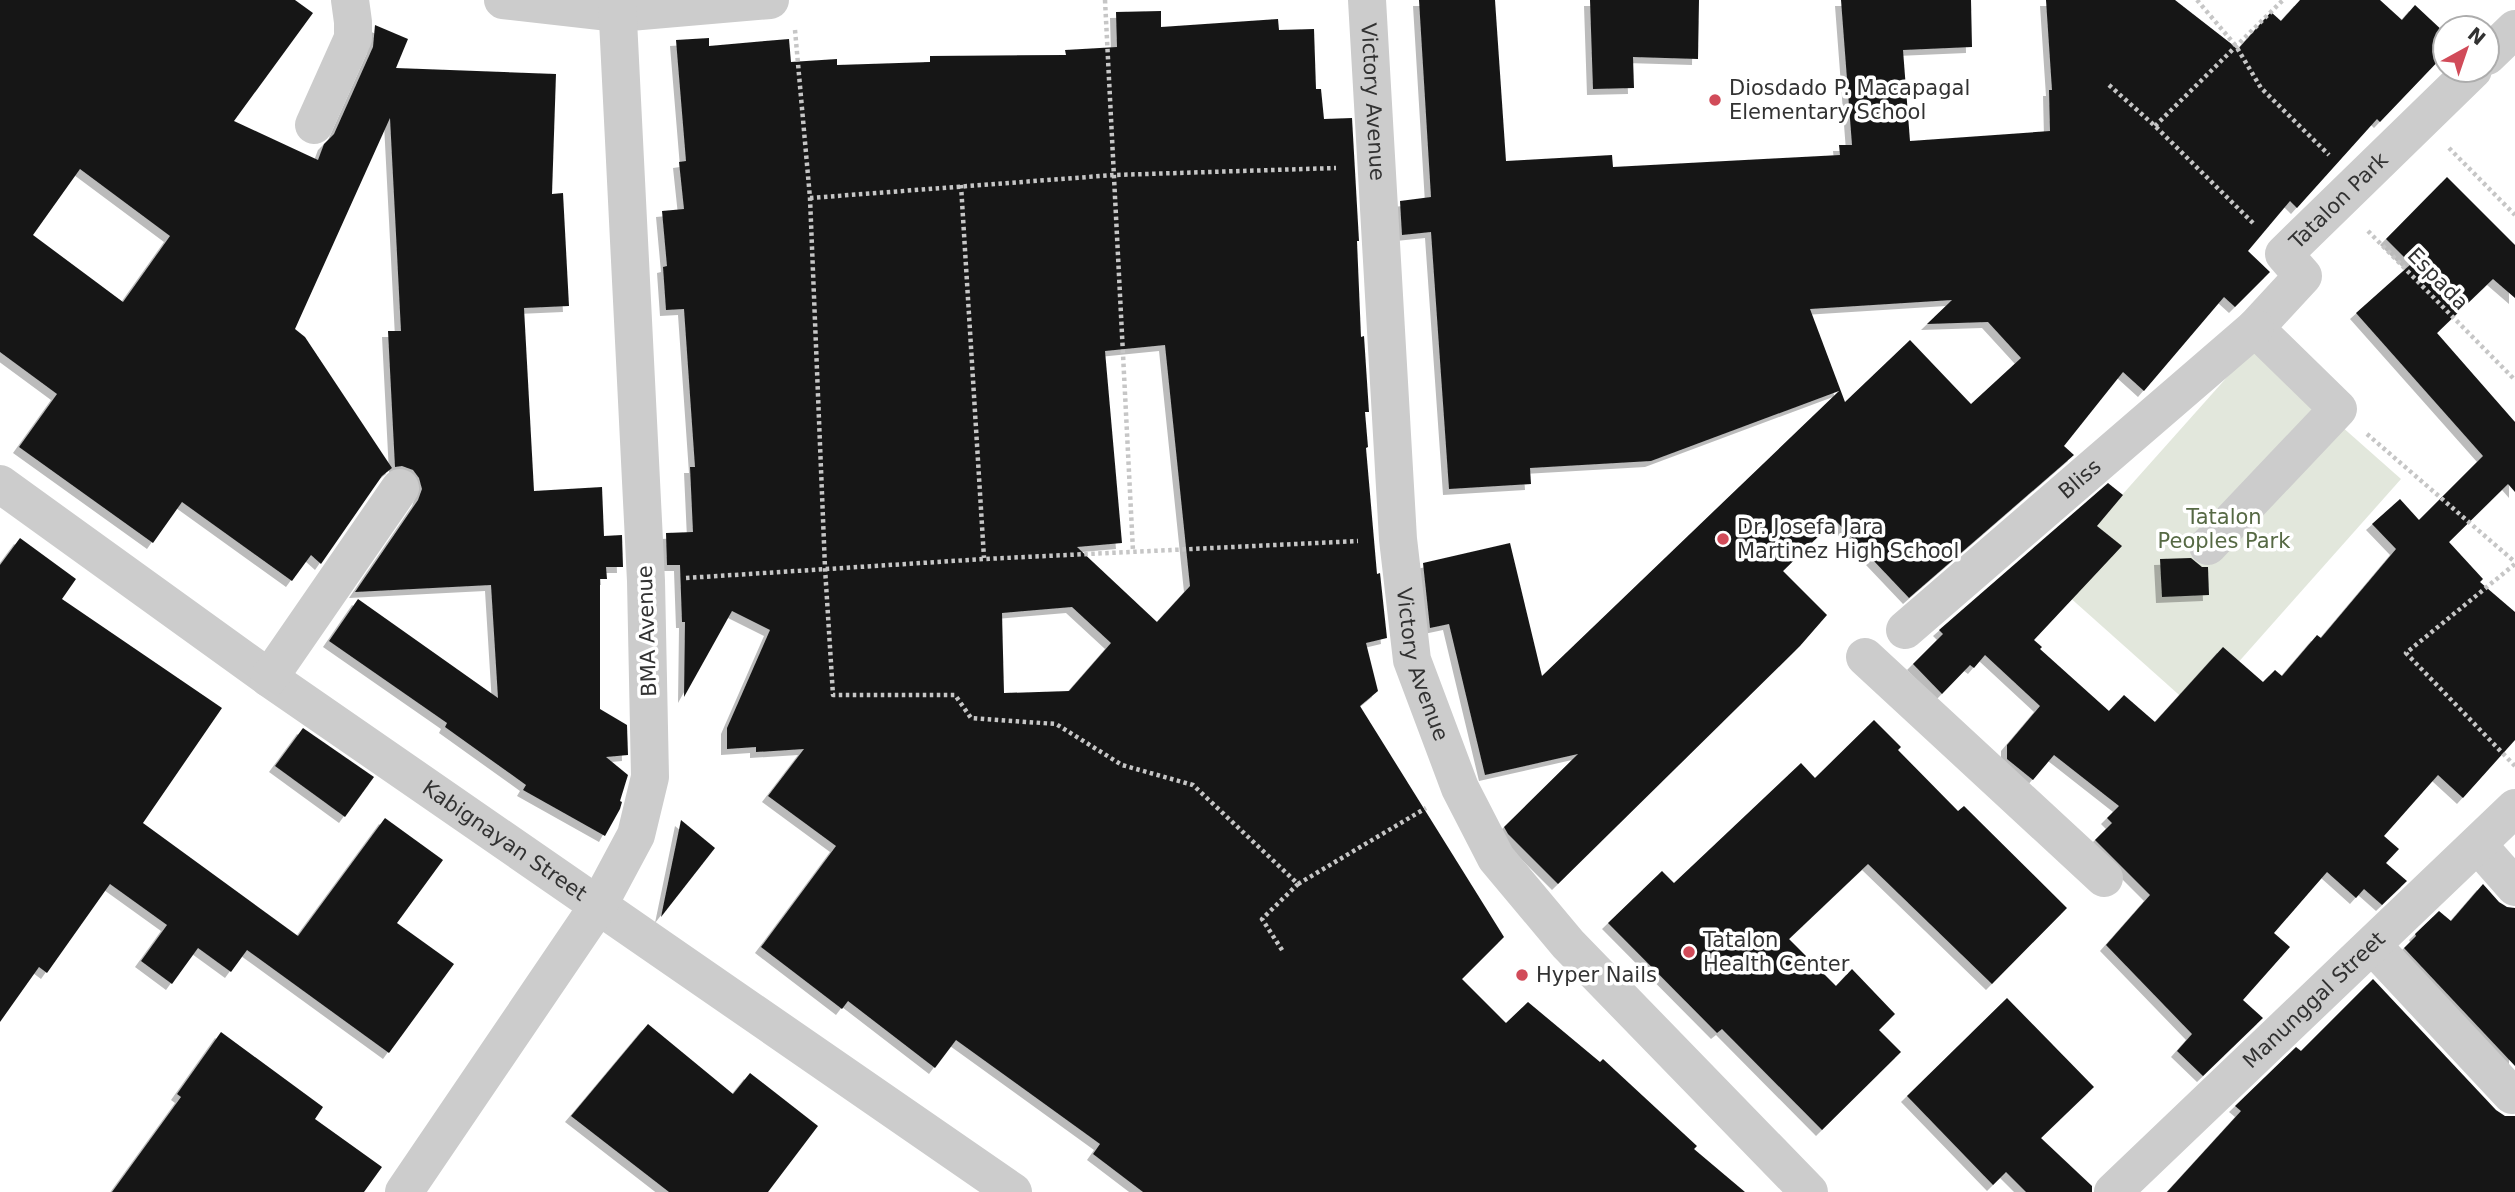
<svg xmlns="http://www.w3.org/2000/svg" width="2515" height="1192" font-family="'DejaVu Sans',sans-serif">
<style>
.green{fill:#e2e7dc}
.building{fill:#191919;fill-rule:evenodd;filter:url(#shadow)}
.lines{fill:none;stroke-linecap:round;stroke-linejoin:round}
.path{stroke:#c6c6c6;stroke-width:4.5;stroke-dasharray:3.5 3.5;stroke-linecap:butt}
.minor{stroke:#ccc;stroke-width:38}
.poi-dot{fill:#d14b59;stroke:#fff;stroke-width:2.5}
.labels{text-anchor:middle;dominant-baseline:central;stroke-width:7;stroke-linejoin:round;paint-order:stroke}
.poi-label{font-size:21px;fill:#323232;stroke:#fff;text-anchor:start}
.street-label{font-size:21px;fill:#323232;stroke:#fff}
.park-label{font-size:21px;fill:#566944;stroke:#fff}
</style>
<defs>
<filter id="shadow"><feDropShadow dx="-6" dy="6" stdDeviation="0" flood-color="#0004"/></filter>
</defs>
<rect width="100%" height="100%" fill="#fff"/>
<!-- green -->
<polygon class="green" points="2253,348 2401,479 2196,710 2048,578"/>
<!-- building -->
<g class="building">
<path d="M0,0H295L313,13L234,121L318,160L324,144L334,134L373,47L375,25L408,39L396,68L556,74L552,194L563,193L569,306L524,308L534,491L602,487L604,536L622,535L623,567H606L607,579H600V709L627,725L628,755L606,757L628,775L620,801L622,802L620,809L605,836L523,790L526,785L445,727L447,723L329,641L358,599L498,698L491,585L355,592L418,500L422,489L419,478L413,470L402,466L395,467L388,331H401L390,118L295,329L305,337L392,468L382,476L321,564L311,555L292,581L182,502L153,543L19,447L57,394L0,352ZM80,169L170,236L123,302L33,235Z"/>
<path d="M1419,0H1495L1506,161L1612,155L1613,167L1840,155L1839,145H1852L1841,0H1971L1972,47L1903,50L1910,141L2050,131L2049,90H2052L2046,0H2175L2238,49L2271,12L2281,21L2300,0H2380L2402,20L2415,5L2445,33V54L2380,122L2377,119L2297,208L2290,201L2248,251L2270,272L2235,307L2224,297L2144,391L2123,372L2064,446L2074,455L1909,598L1835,520L1783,571L1827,615L1800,646L1558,884L1508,834L1504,827L1578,754L1485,775L1449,624L1430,628L1423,563L1510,543L1542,676L1839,391L1651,461L1530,468L1531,484L1449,489L1431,232L1402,235L1400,201L1431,197ZM1952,300L1927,324L1988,322L2021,358L1971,404L1910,340L1845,402L1810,309Z"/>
<polygon points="1590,0 1699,0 1698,59 1633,57 1634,88 1593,89"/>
<path d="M1161,11V27L1278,19L1279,30L1314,29L1316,89H1321L1324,119L1352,118L1359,241H1357L1361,337L1364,336L1369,412H1365L1368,447L1366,448L1377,574L1380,573L1387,638L1366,643L1378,691L1360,706L1504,937L1462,979L1506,1023L1528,1002L1600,1062L1603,1059L1697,1146L1694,1149L1745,1192H1143L1093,1154L1100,1144L956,1040L935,1068L848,1001L842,1009L761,947L836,846L768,796L804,749L756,752V747L727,749V728L770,630L732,611L684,697L685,622H682L680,565H667L666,533L693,532L690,467H695L684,309L666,310L663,267L667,266L662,211L684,209L679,162L686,161L676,40L709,38V46L789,39L791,62L837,59V65L930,62V56L1066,55L1065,50L1117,47L1116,12ZM1165,345L1190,586L1157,622L1077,547L1122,543L1105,351ZM1072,607L1111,643L1069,691L1004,693L1002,613Z"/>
<polygon points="2447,177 2515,245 2515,298 2493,279 2437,333 2515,422 2515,492 2508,484 2449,542 2483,579 2480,582 2515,612 2515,740 2463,798 2438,775 2384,836 2399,849 2386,863 2407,881 2382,905 2364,889 2356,898 2327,872 2274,933 2290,947 2243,1000 2263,1018 2203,1076 2177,1051 2192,1034 2106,945 2150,895 2095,840 2112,823 2107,818 2119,806 2054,755 2033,780 2007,759 2007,745 2040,706 1985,655 1974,668 1970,665 1942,694 1913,664 1943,634 1939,630 2108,483 2123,495 2097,526 2122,546 2034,640 2042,647 2040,649 2109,711 2124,695 2155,722 2223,647 2263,682 2275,670 2282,676 2317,635 2321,638 2396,549 2372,524 2400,499 2419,520 2483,456 2356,313 2411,264 2386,239"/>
<polygon points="20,538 76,579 62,599 222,708 143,823 298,936 385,818 443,860 397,923 454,964 389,1053 247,950 231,972 198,948 172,984 141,961 167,925 110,884 47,973 39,967 0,1022 0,565"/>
<polygon points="2191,558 2202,567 2208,567 2209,595 2162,597 2160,559"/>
<polygon points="1874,720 1901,747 1898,750 1958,811 1964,806 2067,908 1992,984 1868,864 1789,939 1836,986 1852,969 1895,1014 1879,1030 1901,1052 1822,1130 1722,1029 1717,1033 1608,923 1662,871 1674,883 1801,763 1815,778"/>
<polygon points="303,728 374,777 345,817 275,766"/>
<polygon points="681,820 715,848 661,917"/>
<polygon points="2483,884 2499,902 2507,907 2515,908 2515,1066 2404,948 2416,936 2415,934 2439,911 2451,921"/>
<polygon points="2373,979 2496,1110 2505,1116 2515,1116 2515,1192 2167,1192 2241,1111 2235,1106 2296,1047 2301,1051"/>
<polygon points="2007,998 2094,1087 2041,1138 2092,1186 2092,1192 2026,1192 2006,1172 1993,1185 1907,1096"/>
<polygon points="648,1024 733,1094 750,1073 818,1126 768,1192 669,1192 571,1116"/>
<polygon points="221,1032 323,1107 315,1119 382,1167 364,1192 112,1192 181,1097 177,1094"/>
</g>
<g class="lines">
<!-- path -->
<g class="path">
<polyline points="1105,0 1133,551"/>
<polyline points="2197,0 2236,46 2261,88 2329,155"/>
<polyline points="795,30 810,198 825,568 833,695 955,695 971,718 1056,724 1122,765 1193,785 1298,884 1262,919 1284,953"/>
<polyline points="2109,85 2155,126 2255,225"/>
<polyline points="2155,126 2283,0"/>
<polyline points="2449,148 2515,215"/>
<polyline points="961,185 984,558"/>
<polyline points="810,198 1114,175 1336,168"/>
<polyline points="2368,231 2515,380"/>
<polyline points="2367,434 2515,562"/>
<polyline points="686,578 984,559 1358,541"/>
<polyline points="2515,766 2406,653 2515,564"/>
<polyline points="1298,884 1426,808"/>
</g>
<!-- minor -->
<g class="minor">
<polyline points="503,0 618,13 770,0"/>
<path id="s1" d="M1367,0L1398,539L1412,660L1460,788L1496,858L1568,944L1809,1192"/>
<polyline points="2487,56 2515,29"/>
<polyline points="314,125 353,38 353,22 350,0"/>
<path id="s2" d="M0,484L269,678L1013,1192"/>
<path id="s3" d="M2208,546L2338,409L2255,328L2303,276L2284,254L2473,70"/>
<path id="s4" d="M1905,630L2255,328"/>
<polyline points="1865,657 2104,878"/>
<polyline points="269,678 400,488"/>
<polyline points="2478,845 2515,887"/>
<polyline points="2373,946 2512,1095"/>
<polyline points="404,1192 598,906 636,835 650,777 646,581 617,0"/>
<path id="s5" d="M2113,1192L2515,808"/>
</g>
</g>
<!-- markers -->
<g class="poi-dot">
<circle cx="1715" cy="100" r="7"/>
<circle cx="1723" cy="539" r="7"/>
<circle cx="1689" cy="952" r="7"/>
<circle cx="1522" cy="975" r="7"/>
</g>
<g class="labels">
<!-- poi labels -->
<g class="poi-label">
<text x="1729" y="88">Diosdado P. Macapagal<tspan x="1729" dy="24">Elementary School</tspan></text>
<text x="1737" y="527">Dr. Josefa Jara<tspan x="1737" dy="24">Martinez High School</tspan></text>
<text x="1703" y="940">Tatalon<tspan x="1703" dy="24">Health Center</tspan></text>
<text x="1536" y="975">Hyper Nails</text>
</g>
<!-- street labels -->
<g class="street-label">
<text stroke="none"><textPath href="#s1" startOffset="102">Victory Avenue</textPath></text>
<text stroke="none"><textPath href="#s3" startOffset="481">Tatalon Park</textPath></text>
<text transform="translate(2438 279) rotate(46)">Espada</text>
<text stroke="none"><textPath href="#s4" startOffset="231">Bliss</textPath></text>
<text transform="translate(647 631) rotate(-92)">BMA Avenue</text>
<text stroke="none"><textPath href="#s1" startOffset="668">Victory Avenue</textPath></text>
<text stroke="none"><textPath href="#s2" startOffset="618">Kabignayan Street</textPath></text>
<text stroke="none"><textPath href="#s5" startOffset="278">Manunggal Street</textPath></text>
</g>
<!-- park labels -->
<g class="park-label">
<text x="2224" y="517">Tatalon<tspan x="2224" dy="24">Peoples Park</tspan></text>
</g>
</g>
<!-- north arrow -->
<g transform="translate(2466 49) rotate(40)"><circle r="33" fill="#ffffff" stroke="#adadad" stroke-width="2"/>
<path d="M0-5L12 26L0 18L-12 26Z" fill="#d14b59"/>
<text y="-10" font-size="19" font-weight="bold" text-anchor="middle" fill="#323232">N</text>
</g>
</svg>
